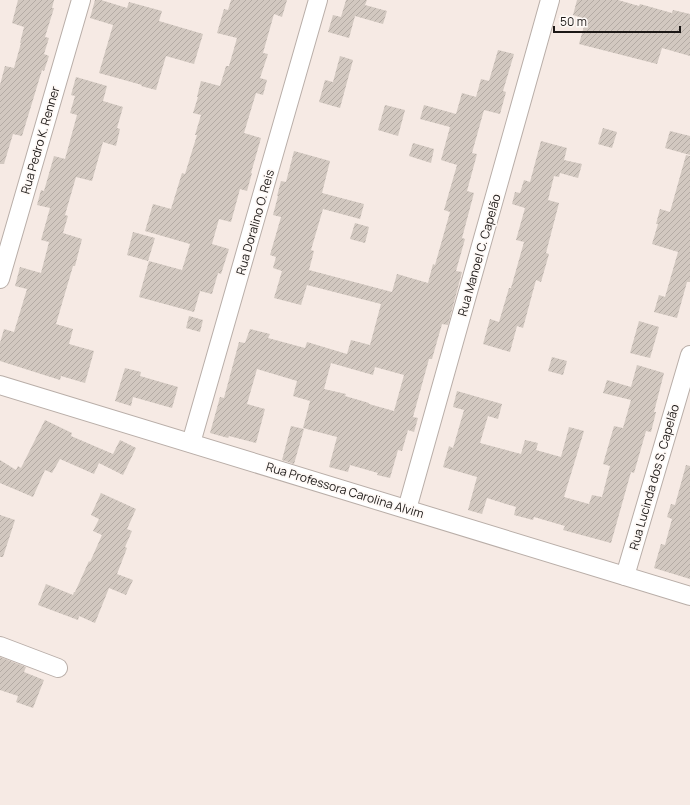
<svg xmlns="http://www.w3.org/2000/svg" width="690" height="805" font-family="Manrope,sans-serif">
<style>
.building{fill:url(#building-hatch);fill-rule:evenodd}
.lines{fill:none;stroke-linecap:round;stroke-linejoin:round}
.street-casing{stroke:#b9aea8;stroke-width:20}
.street{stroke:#fff;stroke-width:18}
.labels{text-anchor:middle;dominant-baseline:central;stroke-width:3.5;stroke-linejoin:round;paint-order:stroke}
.street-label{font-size:12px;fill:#1c1816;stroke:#fef9f6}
</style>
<defs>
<pattern id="building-hatch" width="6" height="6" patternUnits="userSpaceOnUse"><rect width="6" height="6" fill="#d2c8c0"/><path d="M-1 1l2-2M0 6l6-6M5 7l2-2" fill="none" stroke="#b4aba4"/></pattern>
</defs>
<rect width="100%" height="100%" fill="#f6eae4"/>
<!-- building -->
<g class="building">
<polygon points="18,0 54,0 52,8 54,8 45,37 49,38 44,54 49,56 44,71 42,70 22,136 13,134 4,164 0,164 0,85 5,66 14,68 21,43 20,43 24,27 12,23"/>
<polygon points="95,0 101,0 127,8 129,2 162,11 159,21 203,34 194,64 166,56 156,90 141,86 142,85 99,73 113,25 90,18"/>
<polygon points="231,0 287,0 282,17 274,14 263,53 268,54 260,78 267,80 263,95 256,93 244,133 261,138 251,173 252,173 247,191 240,189 231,222 219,219 212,244 229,249 221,274 218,273 212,294 200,291 194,312 139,297 149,261 182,270 190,244 145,231 153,204 171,209 182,173 185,174 197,135 195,135 201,115 193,113 198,97 197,97 201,81 220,86 226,66 229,66 237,38 217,33 224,9 228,10"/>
<polygon points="346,0 367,0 365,5 387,11 383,24 355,16 349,38 328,32 333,15 341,17"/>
<polygon points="577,0 618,0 639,6 640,4 672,13 673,10 690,14 690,56 662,48 657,64 579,44 586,19 573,15"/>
<path d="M498,50L514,54L503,91L506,92L500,114L484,110L472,153L477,154L467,191L474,193L462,238L465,239L456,271L462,272L448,325L442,324L432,359H429L413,417L418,418L414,432L408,430L402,451L398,450L390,478L377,475L378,473L350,465L348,472L329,467L337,437L303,428L310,401L293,396L297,381L257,369L247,404L265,409L256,443L229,436L228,438L210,433L220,397L224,398L239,342L245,343L250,329L270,334L268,338L305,348L307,342L347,354L351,340L370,345L381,304L307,285L301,305L274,298L282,271L273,268L276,257L270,255L281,217L273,215L278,196H277L281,181L286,182L294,151L330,161L322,193L364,204L360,219L323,209L311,250L314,251L309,270L392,292L397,274L428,283L433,264L435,265L450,212L444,210L457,165L441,160L450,127L420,119L424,105L456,114L462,93L476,97L481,79L489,81ZM331,363L373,375L375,367L404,375L394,411L369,404V403L345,396L346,394L324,389Z"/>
<polygon points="340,56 353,60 340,108 319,102 325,80 333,82"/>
<polygon points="76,77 107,86 103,101 123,107 117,128 120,129 116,146 103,142 92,181 76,177 65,215 68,216 63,233 82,239 75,266 73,266 56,324 73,329 69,344 94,351 85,383 61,376 60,380 0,361 0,343 4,329 14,332 27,289 15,286 20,267 41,273 49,242 41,240 50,208 37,205 41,190 44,191 54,156 65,159 77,115 70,113 75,96 71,95"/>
<polygon points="385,105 405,110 398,136 378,130"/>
<polygon points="603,128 617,132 612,148 598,144"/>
<polygon points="670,131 690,136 690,155 665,148"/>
<polygon points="541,141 567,148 564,160 582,164 578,178 560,173 559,177 554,176 548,200 559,203 546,253 549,254 541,282 536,280 523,328 517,326 510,352 483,344 490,319 499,322 509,288 511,288 524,242 516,240 525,208 512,204 515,192 520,193 524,180 530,182"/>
<polygon points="413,143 434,149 431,163 409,156"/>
<polygon points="686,155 690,156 690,282 687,282 677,318 654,312 659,295 665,297 678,252 652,244 658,224 656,224 660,209 670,212"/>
<polygon points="355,223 369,227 365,243 350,239"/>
<polygon points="133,232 155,238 148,261 127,255"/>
<polygon points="189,316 203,320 200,332 186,328"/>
<polygon points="639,321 659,327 650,358 630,353"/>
<polygon points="552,357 567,361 563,375 548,371"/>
<polygon points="637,365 664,373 654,412 656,412 651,432 646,431 634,473 631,472 611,543 563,530 565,526 534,517 533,520 514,515 516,507 487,498 482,514 468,510 477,477 443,467 449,446 453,448 464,410 453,407 457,391 502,404 498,419 488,416 480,443 521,454 525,440 538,443 536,450 561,457 569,427 584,431 564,497 589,504 592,495 602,497 610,466 603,464 614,426 623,428 631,400 603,393 607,380 631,387"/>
<polygon points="125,368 141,372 140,376 178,387 172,408 133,397 131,406 115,401"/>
<polygon points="45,420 72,433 71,436 113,454 120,440 136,448 123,475 99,463 94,474 60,459 52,473 45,470 33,497 0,483 0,460 16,470 18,466 21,468"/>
<polygon points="291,426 304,429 294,464 282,460"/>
<polygon points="686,465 690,466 690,579 654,568 661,544 665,545 672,519 667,517 671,504 675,505"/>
<polygon points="101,493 136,509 127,529 132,531 125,547 127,548 117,574 133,580 126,595 109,588 95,623 79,616 78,620 38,605 46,584 73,595 74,592 75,592 89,561 90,562 102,535 93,531 99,519 91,515"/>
<polygon points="0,515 15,520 3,557 0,557"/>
<polygon points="0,657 26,667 24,672 44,680 33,708 16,702 18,696 0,690"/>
</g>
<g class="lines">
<!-- street casing -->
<g class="street-casing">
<g id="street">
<polyline points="0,279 81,0"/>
<polyline points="0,385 690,596"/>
<polyline points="191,443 318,0"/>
<polyline points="407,509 550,0"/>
<polyline points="625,576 690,355"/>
<polyline points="0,646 58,668"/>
</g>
</g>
<!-- street -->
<use href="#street" class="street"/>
</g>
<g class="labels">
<!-- street labels -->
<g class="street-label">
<text transform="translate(40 140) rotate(-74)">Rua Pedro K. Renner</text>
<text transform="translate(255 222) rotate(-74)">Rua Doralino O. Reis</text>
<text transform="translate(479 255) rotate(-74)">Rua Manoel C. Capelão</text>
<text transform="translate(654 477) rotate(-74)">Rua Lucinda dos S. Capelão</text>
<text transform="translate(345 490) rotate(17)">Rua Professora Carolina Alvim</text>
</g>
</g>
<!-- scale -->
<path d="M554 26v6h126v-6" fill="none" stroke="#1c1816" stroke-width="2"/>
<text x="560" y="26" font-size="12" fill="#1c1816" stroke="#fef9f6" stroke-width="3" paint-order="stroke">50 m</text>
</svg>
